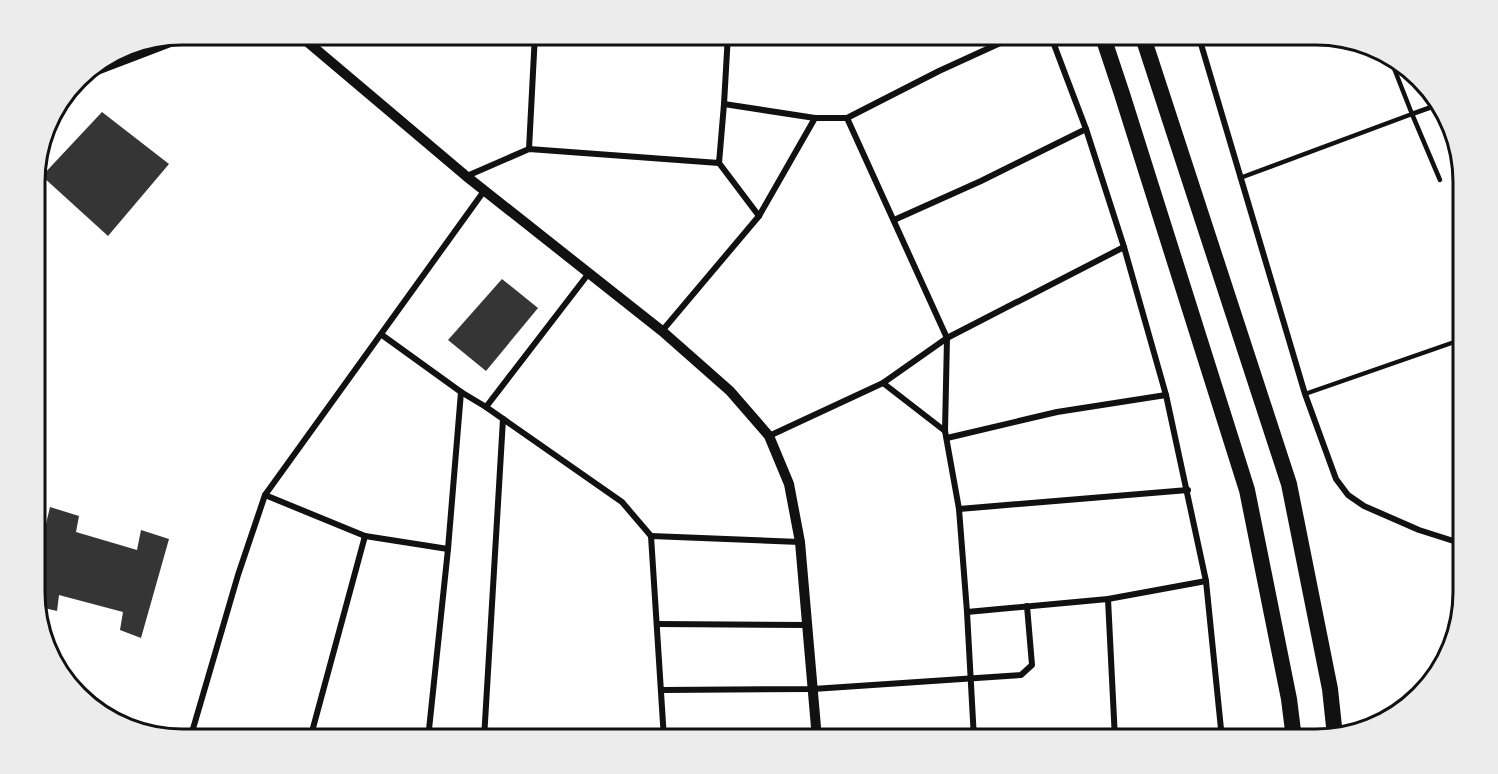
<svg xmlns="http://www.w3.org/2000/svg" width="1498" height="774" font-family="'Work Sans',sans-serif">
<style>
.building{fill:#353535}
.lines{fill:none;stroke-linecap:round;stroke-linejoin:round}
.service{stroke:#111;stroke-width:4.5}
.pedestrian{stroke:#111;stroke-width:5}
.minor{stroke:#111;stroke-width:6}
.tertiary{stroke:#111;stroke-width:10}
.trunk{stroke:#111;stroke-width:16}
.rim{fill:none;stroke:#111;stroke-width:3}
</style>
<rect width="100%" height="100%" fill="#fff"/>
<!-- building -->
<g class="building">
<polygon points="102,112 169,164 108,236 42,176"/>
<polygon points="502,279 538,308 486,371 448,340"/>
<polygon points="50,507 79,516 76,532 137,550 141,530 169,539 141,638 120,630 123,612 59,595 57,611 36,606 36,566"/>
</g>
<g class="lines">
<!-- service -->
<g class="service">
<polyline points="1412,114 1440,180"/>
<polyline points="1240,178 1412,114 1390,58"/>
<polyline points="1305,394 1463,339"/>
</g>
<!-- pedestrian -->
<polyline class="pedestrian" points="1412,114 1440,104"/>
<!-- minor -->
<g class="minor">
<polyline points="1050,34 1086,129 1124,247 1166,395 1206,581 1222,739"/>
<polyline points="1198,34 1305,394 1336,479 1348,495 1364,506 1419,530 1463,544"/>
<polyline points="724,104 728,34"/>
<polyline points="847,118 947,338 945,431 959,509 967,612 974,739"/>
<polyline points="529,149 535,34"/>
<polyline points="719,163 759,216"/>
<polyline points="467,176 529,149 719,163 724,104 815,118 847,118 939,71 1020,34"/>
<polyline points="894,220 981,181 1086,129"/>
<polyline points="589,273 486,407 622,502 651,536 664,739"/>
<polyline points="662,331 759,216 815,118"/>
<polyline points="382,335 461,392 486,407"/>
<polyline points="883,383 945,431"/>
<polyline points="769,436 883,383 947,338 1124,247"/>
<polyline points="947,438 1057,412 1166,395"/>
<polyline points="265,495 365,536 448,549"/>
<polyline points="959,509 1188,490"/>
<polyline points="651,536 800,542"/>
<polyline points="1108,599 1115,739"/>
<polyline points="967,612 1108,599 1206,581"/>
<polyline points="657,624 807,625"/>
<polyline points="662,690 813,689 1021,675 1032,665 1027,606"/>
<polyline points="113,721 135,729"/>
<polyline points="190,739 238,575 265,495 484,191"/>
<polyline points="310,739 365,536"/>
<polyline points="428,739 448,549 461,392"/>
<polyline points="484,739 503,419"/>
</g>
<!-- tertiary -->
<g class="tertiary">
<polyline points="298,34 466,176 662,331 730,391 769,436 789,484 800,542 817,739"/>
<polyline points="81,76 191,34"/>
</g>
<!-- trunk -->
<g class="trunk">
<polyline points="1102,34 1122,94 1247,490 1289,699 1294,739"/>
<polyline points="1142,34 1289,484 1330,689 1335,736"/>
</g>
</g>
<!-- crop -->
<path d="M0 0H1498V774H0ZM182 45H1316A137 137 0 0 1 1453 182V592A137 137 0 0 1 1316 729H182A137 137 0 0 1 45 592V182A137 137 0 0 1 182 45Z" fill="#ececec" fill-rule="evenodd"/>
<path class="rim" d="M182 45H1316A137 137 0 0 1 1453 182V592A137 137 0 0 1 1316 729H182A137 137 0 0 1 45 592V182A137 137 0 0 1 182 45Z"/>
</svg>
